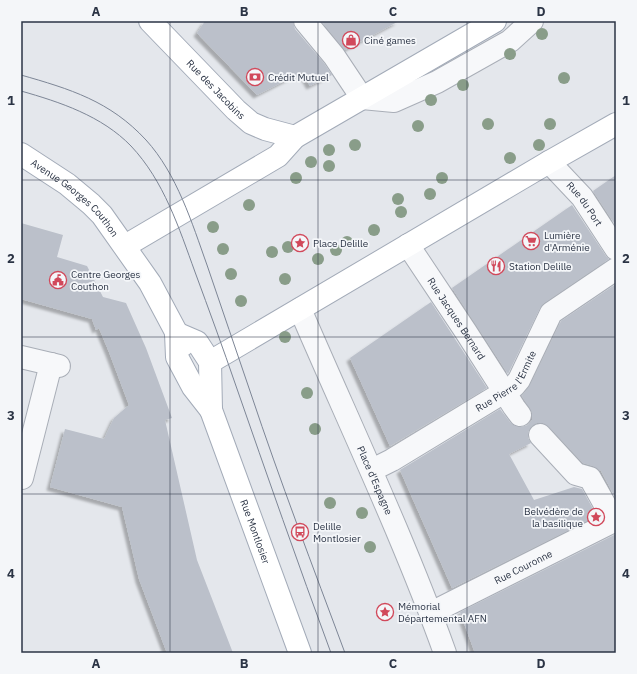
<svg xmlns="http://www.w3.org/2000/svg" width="637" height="674" font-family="'IBM Plex Sans',sans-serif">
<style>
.building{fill:#bbc0ca;filter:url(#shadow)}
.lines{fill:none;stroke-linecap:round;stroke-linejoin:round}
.minor-casing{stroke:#a9aeb7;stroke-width:24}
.major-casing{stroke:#a3abb8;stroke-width:24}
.minor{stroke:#f7f8fa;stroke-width:22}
.major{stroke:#fff;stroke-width:22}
.tram{stroke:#7d8696;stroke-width:1}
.tree{fill:#899d89}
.grid{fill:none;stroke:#2b3445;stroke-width:1;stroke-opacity:0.55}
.labels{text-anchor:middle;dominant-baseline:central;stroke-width:3.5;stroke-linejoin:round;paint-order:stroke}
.poi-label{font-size:10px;fill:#2b3445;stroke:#f4f6f9;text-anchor:start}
.street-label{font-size:10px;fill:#2b3445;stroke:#f4f6f9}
.neatline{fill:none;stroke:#2b3445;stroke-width:1.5}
.grid-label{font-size:13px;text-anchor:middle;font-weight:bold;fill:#2b3445}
</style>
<defs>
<filter id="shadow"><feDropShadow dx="-3.5" dy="3.5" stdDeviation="1" flood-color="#0004"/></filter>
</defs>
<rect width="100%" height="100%" fill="#e4e7ec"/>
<!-- building -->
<g class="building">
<polygon points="205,21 293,21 295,29 324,63 332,75 310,86 302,72 257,95 197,33"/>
<polygon points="321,21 399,21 345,50"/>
<polygon points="616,175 616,226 593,191"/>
<polygon points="572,205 606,256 609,259 544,303 540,308 508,374 452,288"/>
<polygon points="21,223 63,235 57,257 87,266 103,297 126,303 146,348 172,418 165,420 197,560 233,653 167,653 139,579 122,507 50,487 65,429 104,439 114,418 129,405 109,352 99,328 96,330 92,319 21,299"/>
<polygon points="616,284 616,499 601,471 593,466 583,463 549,427 543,423 537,423 532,426 528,432 528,438 531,443 509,454 534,500 574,487 582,489 597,516 452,588 400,470 500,409 510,422 515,426 521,427 528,425 532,420 532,413 522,396 530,385 561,321"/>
<polygon points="431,302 487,388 390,446 350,358"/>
<polygon points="616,534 616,653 475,653 460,612"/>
</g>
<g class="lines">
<!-- minor casing -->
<g class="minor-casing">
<g id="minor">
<polyline points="305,21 334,56 362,98 394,101 437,82 510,41 532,21"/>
<path id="s1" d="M549,162L582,197L616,249"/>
<path id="s2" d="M408,245L466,332L514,407L520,415"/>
<path id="s3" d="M300,309C349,423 403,536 445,653"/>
<polyline points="21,357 59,366"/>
<polyline points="540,435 576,474 590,478 614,521"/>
<path id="s4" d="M372,470L392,460L514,386L519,380L551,313L616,269"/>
<polyline points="22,478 51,364"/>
<path id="s5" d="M431,613L616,520"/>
</g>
</g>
<!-- major casing -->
<g class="major-casing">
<g id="major">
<path id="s6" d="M150,21L236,110L251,123L265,129L295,137"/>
<path id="s7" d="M21,154L67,184L91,204L102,215L150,283L183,345"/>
<polyline points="125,246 278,156 295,137 495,21"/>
<path id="s8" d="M176,333L197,342L210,362L211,410L300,653"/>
<polyline points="176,333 177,357 193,387 211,410"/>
<polyline points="210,362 549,162 616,124"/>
</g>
</g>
<!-- minor -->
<use href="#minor" class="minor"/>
<!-- major -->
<use href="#major" class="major"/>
<!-- tram -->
<g class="tram">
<path d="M21,75C70,89 110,101 146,140C177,174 192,223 207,265C222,308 236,351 251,394C280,481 313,567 345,653"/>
<path d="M21,91C60,102 102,116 131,146C164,181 179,228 195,272C209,310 223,348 236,386C267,475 298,564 331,653"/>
</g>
</g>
<!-- trees -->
<g class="tree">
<circle cx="542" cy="34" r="6"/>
<circle cx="510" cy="54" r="6"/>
<circle cx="564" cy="78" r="6"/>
<circle cx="463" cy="85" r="6"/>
<circle cx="431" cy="100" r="6"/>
<circle cx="488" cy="124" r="6"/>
<circle cx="550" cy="124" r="6"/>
<circle cx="418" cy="126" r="6"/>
<circle cx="355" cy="145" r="6"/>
<circle cx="539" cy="145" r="6"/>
<circle cx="329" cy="150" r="6"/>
<circle cx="510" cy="158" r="6"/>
<circle cx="311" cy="162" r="6"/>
<circle cx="329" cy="166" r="6"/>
<circle cx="296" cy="178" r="6"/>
<circle cx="442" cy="178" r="6"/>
<circle cx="430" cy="194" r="6"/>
<circle cx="398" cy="199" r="6"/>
<circle cx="249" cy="205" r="6"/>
<circle cx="401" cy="212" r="6"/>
<circle cx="213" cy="227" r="6"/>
<circle cx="374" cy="230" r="6"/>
<circle cx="347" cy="242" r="6"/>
<circle cx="288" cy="247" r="6"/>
<circle cx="223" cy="249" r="6"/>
<circle cx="336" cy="250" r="6"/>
<circle cx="272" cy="252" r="6"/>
<circle cx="318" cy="259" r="6"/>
<circle cx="231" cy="274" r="6"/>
<circle cx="285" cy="279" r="6"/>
<circle cx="241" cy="301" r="6"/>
<circle cx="285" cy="337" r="6"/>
<circle cx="307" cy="393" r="6"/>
<circle cx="315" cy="429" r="6"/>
<circle cx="330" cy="503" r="6"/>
<circle cx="362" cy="513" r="6"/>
<circle cx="370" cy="547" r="6"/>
</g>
<!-- grid -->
<path class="grid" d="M170,21V653M318,21V653M467,21V653M21,180H616M21,337H616M21,494H616"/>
<!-- icons -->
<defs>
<g id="shop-ring" transform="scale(0.9)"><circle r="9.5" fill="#f4f6f9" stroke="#d1495b" stroke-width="1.5"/><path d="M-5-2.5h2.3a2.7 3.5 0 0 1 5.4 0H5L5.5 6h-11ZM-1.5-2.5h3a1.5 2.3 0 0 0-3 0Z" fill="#d1495b"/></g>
<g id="bank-ring" transform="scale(0.9)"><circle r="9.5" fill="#f4f6f9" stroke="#d1495b" stroke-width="1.5"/><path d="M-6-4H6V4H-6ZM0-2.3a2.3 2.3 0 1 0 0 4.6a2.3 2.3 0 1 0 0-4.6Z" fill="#d1495b"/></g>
<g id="supermarket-ring" transform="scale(0.9)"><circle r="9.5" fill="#f4f6f9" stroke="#d1495b" stroke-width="1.5"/><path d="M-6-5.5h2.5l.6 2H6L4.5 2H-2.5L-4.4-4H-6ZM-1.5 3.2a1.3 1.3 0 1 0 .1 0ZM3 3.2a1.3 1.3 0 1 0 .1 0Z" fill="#d1495b"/></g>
<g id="sight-ring" transform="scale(0.9)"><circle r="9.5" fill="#f4f6f9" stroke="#d1495b" stroke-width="1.5"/><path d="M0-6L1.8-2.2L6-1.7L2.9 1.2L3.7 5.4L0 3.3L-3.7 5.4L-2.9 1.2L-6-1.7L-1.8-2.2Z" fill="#d1495b"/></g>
<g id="restaurant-ring" transform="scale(0.9)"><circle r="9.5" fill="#f4f6f9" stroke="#d1495b" stroke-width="1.5"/><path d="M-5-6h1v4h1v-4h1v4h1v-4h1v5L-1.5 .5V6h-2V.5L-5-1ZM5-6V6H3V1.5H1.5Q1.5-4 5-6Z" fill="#d1495b"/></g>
<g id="civic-ring" transform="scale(0.9)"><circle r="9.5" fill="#f4f6f9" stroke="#d1495b" stroke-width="1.5"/><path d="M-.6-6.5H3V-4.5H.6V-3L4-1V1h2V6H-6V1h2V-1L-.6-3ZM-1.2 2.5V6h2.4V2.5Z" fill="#d1495b"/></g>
<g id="bus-ring" transform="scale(0.9)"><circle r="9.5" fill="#f4f6f9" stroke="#d1495b" stroke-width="1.5"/><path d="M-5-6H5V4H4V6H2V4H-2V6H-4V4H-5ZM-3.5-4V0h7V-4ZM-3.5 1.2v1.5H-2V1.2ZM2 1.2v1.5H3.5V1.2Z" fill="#d1495b"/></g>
</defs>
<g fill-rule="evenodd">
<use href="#shop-ring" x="351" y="40"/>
<use href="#bank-ring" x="255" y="77"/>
<use href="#supermarket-ring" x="531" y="241"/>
<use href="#sight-ring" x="300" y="243"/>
<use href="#restaurant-ring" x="496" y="266"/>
<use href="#civic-ring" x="58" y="280"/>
<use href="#sight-ring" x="596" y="517"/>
<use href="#bus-ring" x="300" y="532"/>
<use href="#sight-ring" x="385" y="612"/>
</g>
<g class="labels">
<!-- poi labels -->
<g class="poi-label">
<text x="364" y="40">Ciné games</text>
<text x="268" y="77">Crédit Mutuel</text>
<text x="544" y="235">Lumière<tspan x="544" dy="12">d'Arménie</tspan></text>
<text x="313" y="243">Place Delille</text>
<text x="509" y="266">Station Delille</text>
<text x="71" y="274">Centre Georges<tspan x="71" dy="12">Couthon</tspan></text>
<text x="583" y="511" text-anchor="end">Belvédère de<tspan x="583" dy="12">la basilique</tspan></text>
<text x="313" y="526">Delille<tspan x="313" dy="12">Montlosier</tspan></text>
<text x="398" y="606">Mémorial<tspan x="398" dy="12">Départemental AFN</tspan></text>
</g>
<!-- street labels -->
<g class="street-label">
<text stroke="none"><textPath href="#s6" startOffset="95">Rue des Jacobins</textPath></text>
<text stroke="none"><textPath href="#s7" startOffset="70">Avenue Georges Couthon</textPath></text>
<text stroke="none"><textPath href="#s1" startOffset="55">Rue du Port</textPath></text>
<text stroke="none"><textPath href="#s2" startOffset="88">Rue Jacques Bernard</textPath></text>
<text stroke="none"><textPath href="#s4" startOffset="163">Rue Pierre l'Ermite</textPath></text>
<text stroke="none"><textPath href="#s3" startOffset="187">Place d'Espagne</textPath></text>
<text stroke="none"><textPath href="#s8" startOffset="224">Rue Montlosier</textPath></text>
<text stroke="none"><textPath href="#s5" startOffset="103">Rue Couronne</textPath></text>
</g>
</g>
<!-- border -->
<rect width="637" height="674" fill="none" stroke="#f4f6f9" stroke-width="44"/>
<rect x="22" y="22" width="593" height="630" class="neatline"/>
<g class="grid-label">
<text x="96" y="16">A</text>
<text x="244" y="16">B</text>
<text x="393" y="16">C</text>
<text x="541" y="16">D</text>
<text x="11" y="105">1</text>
<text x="626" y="105">1</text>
<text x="11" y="263">2</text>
<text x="626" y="263">2</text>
<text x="11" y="420">3</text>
<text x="626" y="420">3</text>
<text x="11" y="578">4</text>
<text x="626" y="578">4</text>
<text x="96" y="668">A</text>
<text x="244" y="668">B</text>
<text x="393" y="668">C</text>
<text x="541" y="668">D</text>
</g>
</svg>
